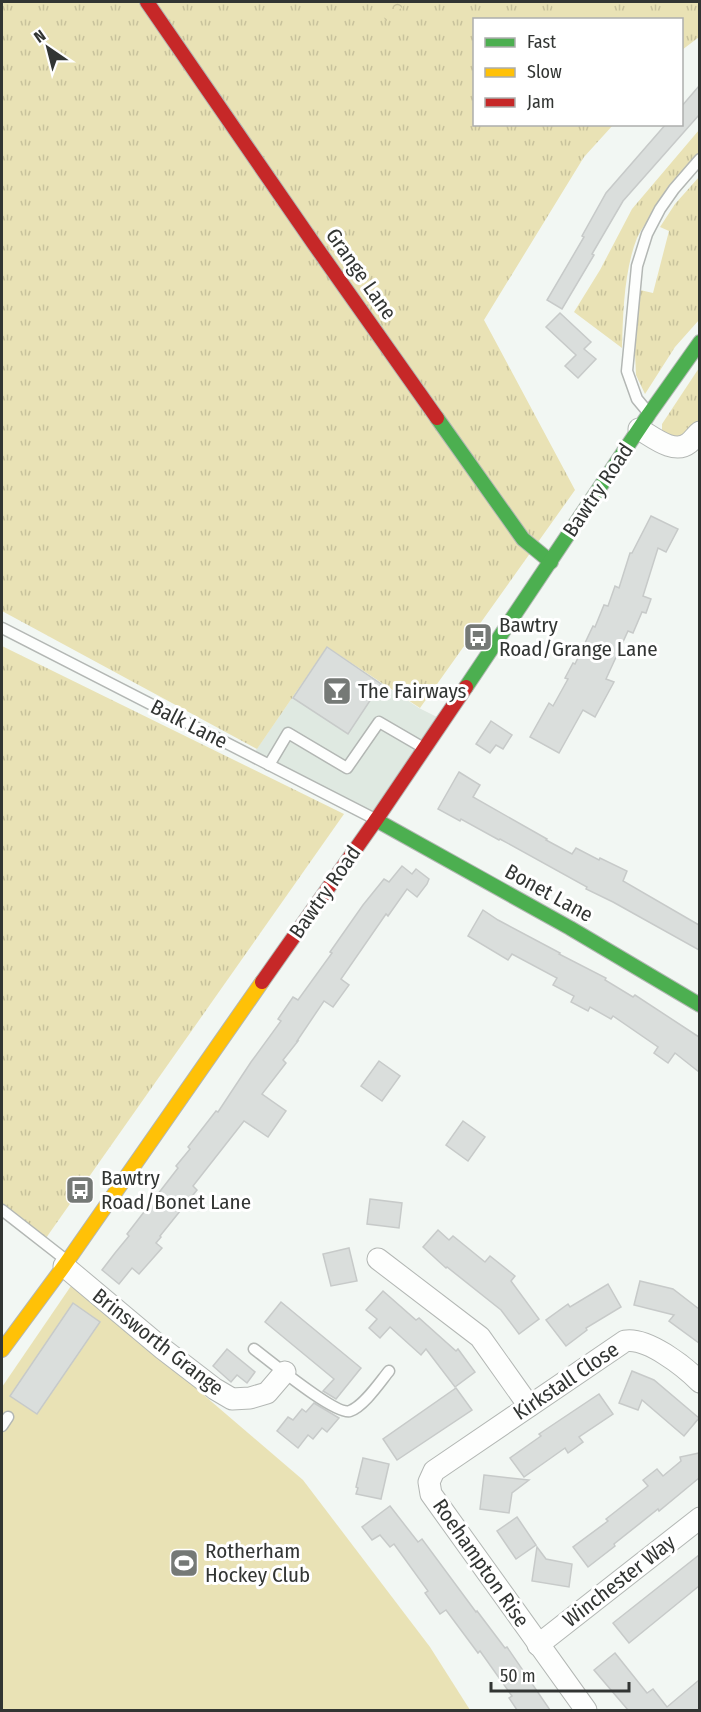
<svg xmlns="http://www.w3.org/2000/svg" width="701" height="1712" font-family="'Fira Sans Condensed',sans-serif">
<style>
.built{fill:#dfe9e1}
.grass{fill:url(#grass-tufts)}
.forest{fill:url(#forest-crowns)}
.pitch{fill:#e9e2b5}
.building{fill:#dadedc;stroke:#c7cac9;stroke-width:1.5}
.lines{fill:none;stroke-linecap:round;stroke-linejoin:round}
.lane-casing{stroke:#b3b7b4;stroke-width:13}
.street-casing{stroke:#b3b7b4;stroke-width:23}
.fast-casing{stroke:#b3b7b4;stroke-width:16}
.slow-casing{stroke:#b3b7b4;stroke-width:16}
.jam-casing{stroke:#b3b7b4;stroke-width:16}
.lane{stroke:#fdfefd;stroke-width:10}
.street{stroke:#fdfefd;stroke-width:21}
.fast{stroke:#4caf50;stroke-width:14}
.slow{stroke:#ffc107;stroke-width:14}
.jam{stroke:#c62828;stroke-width:14}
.labels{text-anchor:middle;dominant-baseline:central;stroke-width:6;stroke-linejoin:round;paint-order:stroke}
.street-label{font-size:21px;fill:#323533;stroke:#fff}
.poi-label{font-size:21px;fill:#323533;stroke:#fff;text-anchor:start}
</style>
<defs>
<pattern id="grass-tufts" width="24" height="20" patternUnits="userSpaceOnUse" patternTransform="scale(1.5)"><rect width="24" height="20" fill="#e9e2b5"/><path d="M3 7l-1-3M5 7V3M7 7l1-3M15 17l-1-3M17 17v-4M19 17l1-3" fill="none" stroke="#c8c29c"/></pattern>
<pattern id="forest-crowns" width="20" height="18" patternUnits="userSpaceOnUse" patternTransform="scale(1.5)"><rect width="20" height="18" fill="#e9e2b5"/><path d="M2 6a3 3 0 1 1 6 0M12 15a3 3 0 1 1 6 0" fill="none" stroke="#c8c29c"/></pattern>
</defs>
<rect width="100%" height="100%" fill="#f2f7f3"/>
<!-- built -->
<polygon class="built" points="327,647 419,708 443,720 376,820 252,756"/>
<!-- grass -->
<g class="grass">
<polygon points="2,2 699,2 699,37 682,50 682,20 474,20 474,124 613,125 584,157 484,320 575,490 420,708 327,647 257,749 2,611"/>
<path d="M699,130V152C680,172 664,194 649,218C645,225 640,231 637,238C624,271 623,313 622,348L574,312L600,270L632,209Z"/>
<polygon points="699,177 699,320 675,347 645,394 636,375 635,352 640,290 653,293 669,231 660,227 675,204"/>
<polygon points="699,368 699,420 692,432 679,439 662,435 662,424"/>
<polygon points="2,646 344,814 46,1238 2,1204"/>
</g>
<!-- forest -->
<polygon class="forest" points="375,2 408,2 386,21"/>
<!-- pitch -->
<g class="pitch">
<polygon points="549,2 602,2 576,19 562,19"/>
<polygon points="73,1283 303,1480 430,1647 470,1710 2,1710 2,1387"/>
</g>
<!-- building -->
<g class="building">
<polygon points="699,86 699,115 623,201 592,254 594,255 562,309 547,300 584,237 582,236 606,193 666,124 681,124 681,107"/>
<polygon points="560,313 591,342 584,349 596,359 578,378 565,366 576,355 546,327"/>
<polygon points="651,516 678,529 666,552 658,548 643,596 651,599 646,613 642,612 633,633 628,631 606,679 614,682 595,717 583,710 559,753 530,737 549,703 553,706 568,679 565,678 573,663 575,664 593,626 595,627 604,605 608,606 615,586 619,588 630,553 632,553"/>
<polygon points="327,647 381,684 348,734 293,698"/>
<polygon points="491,721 512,735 503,749 496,745 490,753 476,744"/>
<polygon points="459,772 480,785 473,797 547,839 546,840 572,854 576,848 599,860 600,858 627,871 623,881 699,925 699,950 613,902 586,889 587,887 500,839 499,840 461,819 460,821 438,809"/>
<polygon points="402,866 412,874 416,869 429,879 427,884 417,897 407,889 388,916 386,914 341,979 349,985 333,1007 324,1001 297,1041 298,1041 283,1060 286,1063 262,1094 286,1111 268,1137 244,1121 193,1186 197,1190 160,1236 161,1237 156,1243 162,1248 139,1274 132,1268 119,1284 102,1270 115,1253 129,1236 127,1234 178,1168 176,1166 190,1149 188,1147 216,1111 218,1112 251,1062 281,1021 278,1019 293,997 298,1000 332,953 330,952 363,905 384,879 389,882"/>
<polygon points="483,910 498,920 560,953 559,954 606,978 605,980 633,997 635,995 699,1037 699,1072 675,1053 668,1063 654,1053 658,1047 613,1016 611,1019 590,1007 588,1011 571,1002 574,996 553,985 557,978 512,954 508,960 468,936"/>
<polygon points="379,1061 400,1076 382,1101 361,1086"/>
<polygon points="463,1121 485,1137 468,1161 446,1145"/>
<polygon points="370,1199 402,1203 399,1228 367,1224"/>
<polygon points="438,1230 449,1240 453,1236 485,1262 490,1256 515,1276 511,1281 539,1319 519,1334 501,1310 447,1267 446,1268 423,1247"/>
<polygon points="349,1248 357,1281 331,1286 323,1254"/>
<polygon points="640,1281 673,1289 699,1309 699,1343 669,1321 674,1315 634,1305"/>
<polygon points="608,1284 621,1307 586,1328 587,1330 566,1346 546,1320 568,1304 570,1307"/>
<polygon points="383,1291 416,1320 419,1318 456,1351 458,1349 475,1372 455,1387 426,1349 421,1355 390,1327 380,1338 369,1328 377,1319 366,1310"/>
<polygon points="281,1302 361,1368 336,1399 323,1391 334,1379 265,1322"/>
<polygon points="73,1303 100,1322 37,1414 10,1396"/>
<polygon points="227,1349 255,1372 247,1383 237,1375 231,1382 213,1366"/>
<polygon points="632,1371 654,1380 699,1418 684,1436 642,1400 638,1410 619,1403"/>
<polygon points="456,1388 472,1410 397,1460 383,1439"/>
<polygon points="599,1394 613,1414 579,1437 583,1442 568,1453 565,1448 524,1477 510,1458 541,1436 539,1434"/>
<polygon points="314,1403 339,1418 327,1432 322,1428 313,1439 308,1435 298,1448 277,1431 288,1417 293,1420 302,1409 306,1412"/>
<polygon points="699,1453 699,1478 659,1511 658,1509 614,1544 615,1546 588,1567 573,1547 608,1521 606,1519 648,1486 643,1480 657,1469 663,1476 681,1461 680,1457"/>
<polygon points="363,1458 389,1464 381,1499 356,1494 358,1488 356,1487"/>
<polygon points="484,1475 529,1480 512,1493 509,1513 480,1509"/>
<polygon points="390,1506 418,1542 422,1539 476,1612 477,1611 505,1648 507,1647 550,1710 517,1710 509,1698 512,1696 480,1651 478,1653 446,1610 440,1614 425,1593 428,1591 394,1544 390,1547 380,1535 372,1540 362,1527"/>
<polygon points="517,1517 536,1545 516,1559 497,1531"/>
<polygon points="537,1547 546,1559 572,1564 569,1587 532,1581"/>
<polygon points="699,1555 699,1586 629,1643 613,1623"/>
<polygon points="615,1653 647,1693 653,1689 667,1707 699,1680 699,1710 628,1710 594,1670"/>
</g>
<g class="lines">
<!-- lane casing -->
<g class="lane-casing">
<g id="lane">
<polyline points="647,411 637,399 627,371 637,266 647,234 660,209 674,189 700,159"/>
<polyline points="2,628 373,818"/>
<polyline points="269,765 288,733 347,768 379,722 422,747"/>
<polyline points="2,1210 66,1260"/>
<path d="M254,1349C269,1360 336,1416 350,1411C364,1406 380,1382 389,1371"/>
<polyline points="2,1426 8,1417"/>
</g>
</g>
<!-- street casing -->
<g class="street-casing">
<g id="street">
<path d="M639,429C653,437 674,455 689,443C693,440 696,435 700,432"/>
<polyline points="378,1259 480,1337 529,1406"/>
<polyline points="64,1266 163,1349 215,1389 232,1399 250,1398 267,1393 285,1372"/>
<polyline points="538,1645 700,1518"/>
<path d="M586,1710L431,1494L429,1482L434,1471L625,1341C647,1337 684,1366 700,1382"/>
</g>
</g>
<!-- fast casing -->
<g class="fast-casing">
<g id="fast">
<polyline points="437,418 523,539 551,562"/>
<polyline points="466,687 649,414 700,342"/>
<polyline points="376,820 570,928 700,1005"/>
</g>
</g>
<!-- slow casing -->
<g class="slow-casing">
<polyline id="slow" points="2,1350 64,1266 262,982"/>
</g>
<!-- jam casing -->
<g class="jam-casing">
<g id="jam">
<polyline points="147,2 314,244 437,418"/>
<polyline points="262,982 376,820 466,687"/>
</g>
</g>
<!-- lane -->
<use href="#lane" class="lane"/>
<!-- street -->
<use href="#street" class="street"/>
<!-- fast -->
<use href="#fast" class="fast"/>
<!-- slow -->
<use href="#slow" class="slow"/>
<!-- jam -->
<use href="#jam" class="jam"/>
</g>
<!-- icons -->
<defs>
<g id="bus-square" transform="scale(1.5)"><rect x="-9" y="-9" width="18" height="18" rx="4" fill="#757976" stroke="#fff"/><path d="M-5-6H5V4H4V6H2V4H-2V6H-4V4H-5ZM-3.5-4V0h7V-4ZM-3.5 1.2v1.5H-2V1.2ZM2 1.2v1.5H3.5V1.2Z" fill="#fff"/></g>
<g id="bar-square" transform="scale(1.5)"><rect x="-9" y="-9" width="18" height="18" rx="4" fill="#757976" stroke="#fff"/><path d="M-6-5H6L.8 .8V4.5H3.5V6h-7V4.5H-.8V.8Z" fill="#fff"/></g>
<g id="stadium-square" transform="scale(1.5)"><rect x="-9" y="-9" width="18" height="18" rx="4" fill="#757976" stroke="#fff"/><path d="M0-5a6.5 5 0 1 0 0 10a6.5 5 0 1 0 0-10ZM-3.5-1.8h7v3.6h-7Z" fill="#fff"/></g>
</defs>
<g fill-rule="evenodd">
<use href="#bus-square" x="478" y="637"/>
<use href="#bar-square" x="337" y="691"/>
<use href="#bus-square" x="80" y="1190"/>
<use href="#stadium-square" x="184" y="1563"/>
</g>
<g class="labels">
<!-- street labels -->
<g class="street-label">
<text transform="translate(361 274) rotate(55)">Grange Lane</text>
<text transform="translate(598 490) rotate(-56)">Bawtry Road</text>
<text transform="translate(189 724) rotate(27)">Balk Lane</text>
<text transform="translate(325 892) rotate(-55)">Bawtry Road</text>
<text transform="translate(549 893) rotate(29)">Bonet Lane</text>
<text transform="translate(158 1342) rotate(38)">Brinsworth Grange</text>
<text transform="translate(566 1381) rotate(-34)">Kirkstall Close</text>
<text transform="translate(481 1563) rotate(55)">Roehampton Rise</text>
<text transform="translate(619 1581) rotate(-38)">Winchester Way</text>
</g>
<!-- poi labels -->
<g class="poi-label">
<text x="499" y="625">Bawtry<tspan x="499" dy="24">Road/Grange Lane</tspan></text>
<text x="358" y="691">The Fairways</text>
<text x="101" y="1178">Bawtry<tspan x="101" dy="24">Road/Bonet Lane</tspan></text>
<text x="205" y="1551">Rotherham<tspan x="205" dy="24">Hockey Club</tspan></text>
</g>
</g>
<!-- border -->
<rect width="701" height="1712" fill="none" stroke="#323533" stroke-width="6"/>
<!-- legend -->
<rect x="473" y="18" width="210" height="108" fill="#ffffff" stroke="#adaead" stroke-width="1.5"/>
<rect x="485" y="38" width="30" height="9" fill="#4caf50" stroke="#adaead" stroke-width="1.5"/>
<text x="527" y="48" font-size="18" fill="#323533">Fast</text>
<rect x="485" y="68" width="30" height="9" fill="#ffc107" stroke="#adaead" stroke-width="1.5"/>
<text x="527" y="78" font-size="18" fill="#323533">Slow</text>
<rect x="485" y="98" width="30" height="9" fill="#c62828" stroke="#adaead" stroke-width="1.5"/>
<text x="527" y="108" font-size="18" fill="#323533">Jam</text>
<!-- north arrow -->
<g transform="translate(48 48) rotate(325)" stroke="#ffffff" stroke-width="4.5" paint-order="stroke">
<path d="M0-4.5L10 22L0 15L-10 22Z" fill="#323533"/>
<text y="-9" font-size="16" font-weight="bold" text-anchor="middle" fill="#323533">N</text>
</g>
<!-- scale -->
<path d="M491 1682v9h138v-9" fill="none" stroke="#323533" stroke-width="3"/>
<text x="500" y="1682" font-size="18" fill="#323533" stroke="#ffffff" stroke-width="4.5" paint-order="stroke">50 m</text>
</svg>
